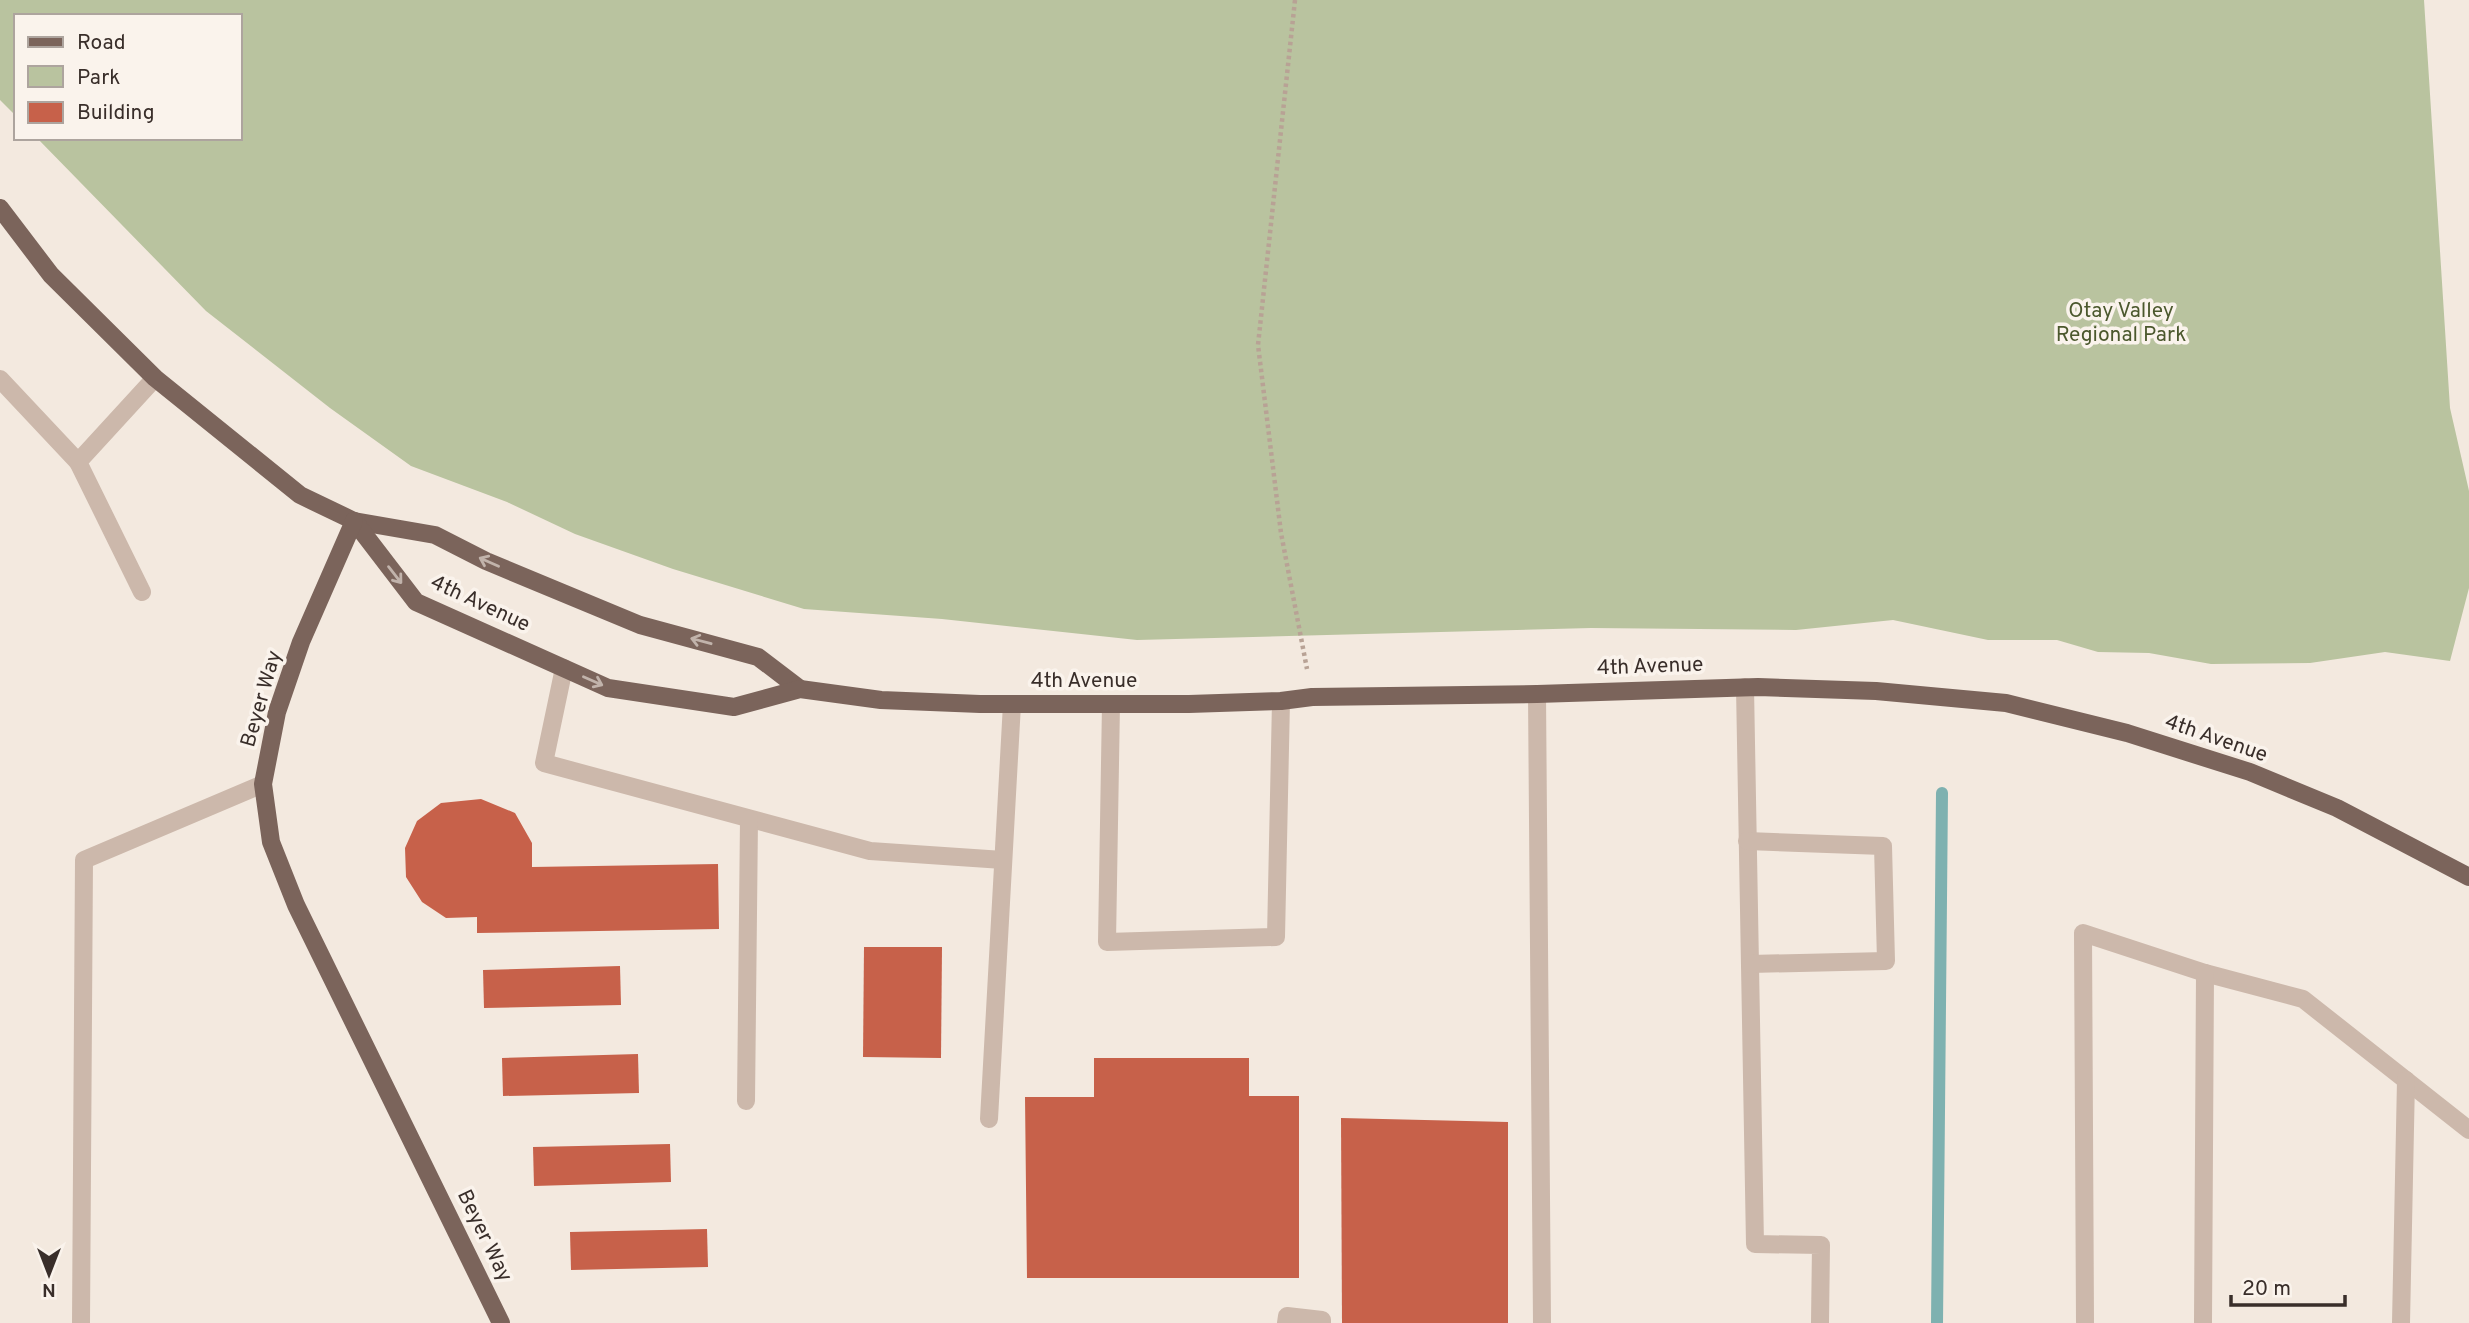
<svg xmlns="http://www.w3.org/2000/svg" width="2469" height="1323" font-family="Overpass,sans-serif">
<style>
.green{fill:#b9c39f}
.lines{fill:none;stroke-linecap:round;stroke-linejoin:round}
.stream{stroke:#7eb1b0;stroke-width:12}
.building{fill:#c7614a}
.path{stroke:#b8a295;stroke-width:4.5;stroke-dasharray:3.5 3.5;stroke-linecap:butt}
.minor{stroke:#ccb8ab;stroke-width:18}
.major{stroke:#7b645b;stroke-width:18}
.oneway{stroke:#c1b3ab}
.labels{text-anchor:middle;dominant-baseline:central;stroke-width:7;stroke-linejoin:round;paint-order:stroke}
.park-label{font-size:21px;fill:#4b582d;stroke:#faf3ec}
.street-label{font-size:21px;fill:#392e2a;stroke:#faf3ec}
</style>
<rect width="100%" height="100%" fill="#f3e9df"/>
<!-- green -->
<polygon class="green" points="0,0 2424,0 2450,408 2469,491 2469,588 2450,661 2385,652 2310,663 2211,664 2149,653 2098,652 2057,640 1988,640 1893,620 1796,630 1591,628 1137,640 942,619 804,609 673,569 575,534 507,502 411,466 330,408 206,311 37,138 240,138 240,16 16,16 16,116 0,100"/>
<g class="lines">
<!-- stream -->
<polyline class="stream" points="1937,1323 1942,793"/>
</g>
<!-- building -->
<g class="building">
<polygon points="481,799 515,813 532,843 532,867 718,864 719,929 477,933 477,917 446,918 422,902 406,877 405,848 417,821 441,803"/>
<polygon points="864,947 942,947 941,1058 863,1057"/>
<polygon points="620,966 621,1005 484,1008 483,970"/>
<polygon points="638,1054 639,1093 503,1096 502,1058"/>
<polygon points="1094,1058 1249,1058 1249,1096 1299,1096 1299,1278 1027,1278 1025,1097 1094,1097"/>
<polygon points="1341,1118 1508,1122 1508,1323 1342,1323"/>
<polygon points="670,1144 671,1182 534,1186 533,1147"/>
<polygon points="707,1229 708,1267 571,1270 570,1232"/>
</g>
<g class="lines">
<!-- path -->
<polyline class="path" points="1295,0 1258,345 1281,533 1307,669"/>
<!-- minor -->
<g class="minor">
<polyline points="0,379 78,462"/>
<polyline points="142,592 78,462 155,378"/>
<polyline points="564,668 544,763 870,851 1003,860"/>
<polyline points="1745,687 1755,1244 1821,1245 1820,1323"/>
<polyline points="1537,694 1542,1323"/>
<polyline points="1111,704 1107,942 1276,937 1281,701"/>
<polyline points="1747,841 1883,846 1886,961 1750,964"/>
<polyline points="2205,973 2303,999 2469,1130"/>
<polyline points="746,1101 749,819"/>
<polyline points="989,1119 1012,704"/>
<polyline points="81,1323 84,860 263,784"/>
<polyline points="1286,1323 1287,1316 1322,1320 1322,1323"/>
<polyline points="2085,1323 2083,933 2205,973 2203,1323"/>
<polyline points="2401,1323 2406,1080"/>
</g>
<!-- major -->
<g class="major">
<polyline points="0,208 51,275 155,378 300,495 354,521 435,535 486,561 640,625 758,657 800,689"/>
<polyline points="354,521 416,602 608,688 734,707 800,689 881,700 980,704 1189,704 1281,701 1312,697 1537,694 1758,687 1876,691 2006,703 2127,733 2250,772 2337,808 2469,877"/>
<polyline points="354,521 301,642 277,712 263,784 271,842 296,905 501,1323"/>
</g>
</g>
<!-- one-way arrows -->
<defs><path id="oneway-shaft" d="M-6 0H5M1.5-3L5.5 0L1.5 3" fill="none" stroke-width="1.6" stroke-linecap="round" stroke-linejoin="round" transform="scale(1.75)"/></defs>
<g class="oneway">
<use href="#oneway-shaft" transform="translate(489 562) rotate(-156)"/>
<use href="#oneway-shaft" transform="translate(395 575) rotate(52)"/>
<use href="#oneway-shaft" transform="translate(701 641) rotate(-165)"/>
<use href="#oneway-shaft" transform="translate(593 681) rotate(24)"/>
</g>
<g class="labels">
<!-- park labels -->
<g class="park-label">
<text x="2121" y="311">Otay Valley<tspan x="2121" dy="24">Regional Park</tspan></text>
</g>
<!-- street labels -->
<g class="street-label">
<text transform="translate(480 604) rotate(25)">4th Avenue</text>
<text transform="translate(1650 667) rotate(-2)">4th Avenue</text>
<text x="1084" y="681">4th Avenue</text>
<text transform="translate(262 699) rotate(-74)">Beyer Way</text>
<text transform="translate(2216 739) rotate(19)">4th Avenue</text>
<text transform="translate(484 1236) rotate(64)">Beyer Way</text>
</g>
</g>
<!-- legend -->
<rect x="14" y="14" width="228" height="126" fill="#faf3ec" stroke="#ada49e" stroke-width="2"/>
<rect x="28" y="37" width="35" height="10" fill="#7b645b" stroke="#ada49e" stroke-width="2"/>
<text x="77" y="49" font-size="21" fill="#392e2a">Road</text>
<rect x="28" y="66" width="35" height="21" fill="#b9c39f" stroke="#ada49e" stroke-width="2"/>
<text x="77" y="84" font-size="21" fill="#392e2a">Park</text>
<rect x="28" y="102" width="35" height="21" fill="#c7614a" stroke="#ada49e" stroke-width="2"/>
<text x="77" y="119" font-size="21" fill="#392e2a">Building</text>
<!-- north arrow -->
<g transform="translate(49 1274) rotate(180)" stroke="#faf3ec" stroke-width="5" paint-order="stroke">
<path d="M0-5L12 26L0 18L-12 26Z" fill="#392e2a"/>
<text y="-10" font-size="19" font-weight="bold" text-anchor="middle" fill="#392e2a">N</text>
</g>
<!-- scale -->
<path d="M2231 1295v10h114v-10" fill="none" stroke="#392e2a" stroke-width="3.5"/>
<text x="2242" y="1295" font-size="21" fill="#392e2a" stroke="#faf3ec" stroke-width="5" paint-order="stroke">20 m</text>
</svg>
